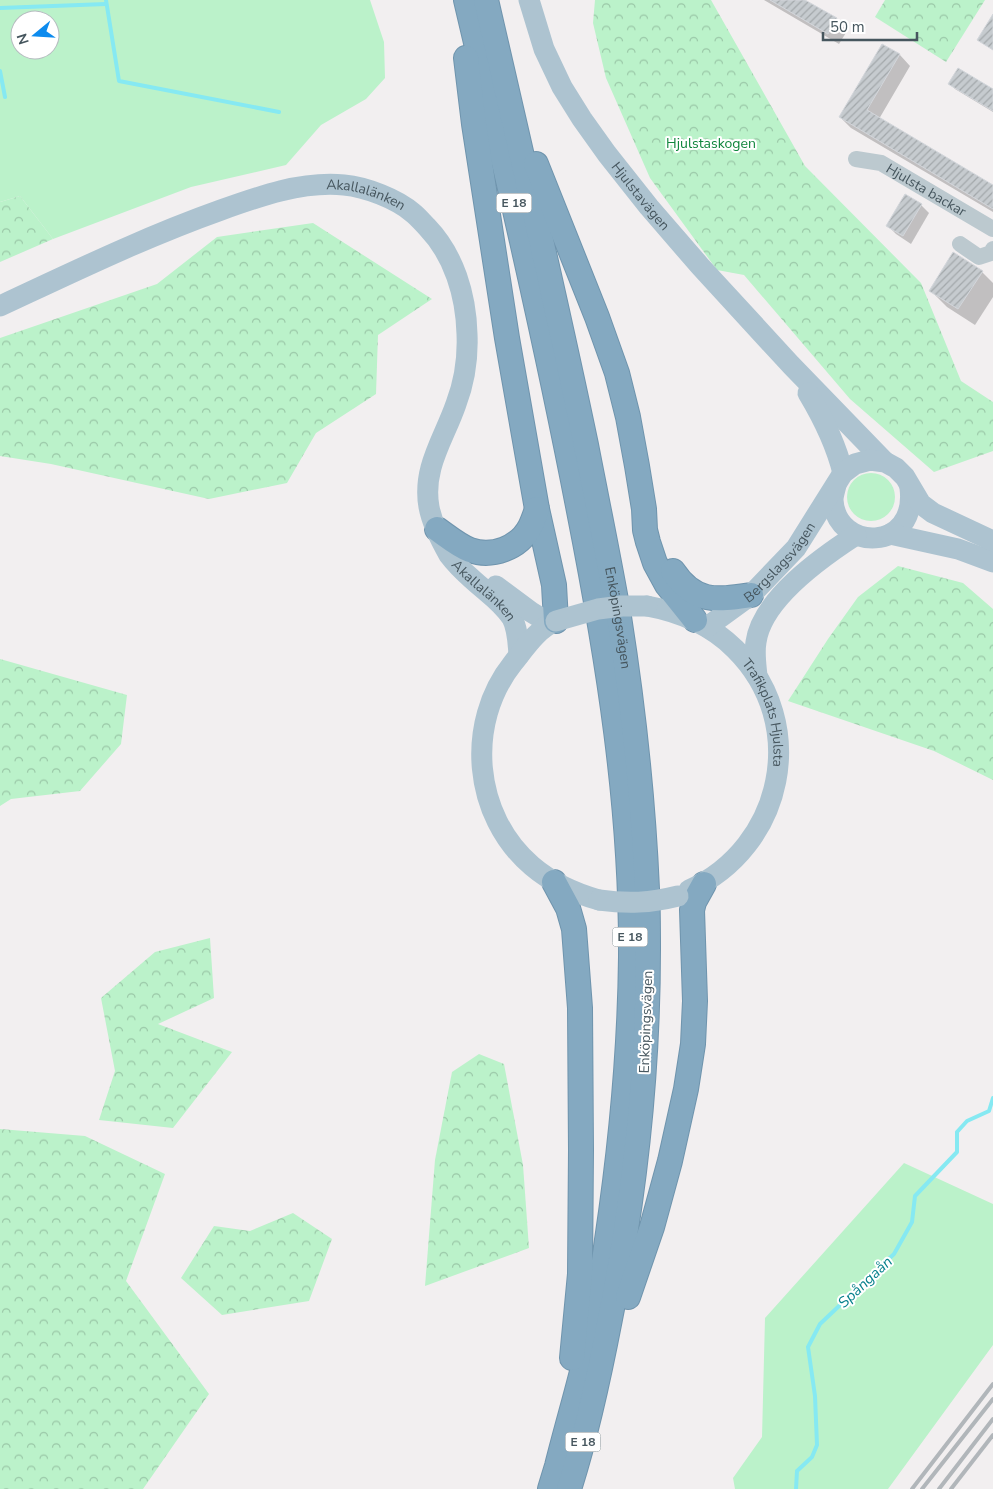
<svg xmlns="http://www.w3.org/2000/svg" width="993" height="1489" font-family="'Nunito Sans',sans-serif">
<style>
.green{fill:#bbf2ca;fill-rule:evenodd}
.forest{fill:url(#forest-crowns)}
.shadow{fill:#0003}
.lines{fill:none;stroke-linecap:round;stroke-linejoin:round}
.stream{stroke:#86e9f2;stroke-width:4}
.building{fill:url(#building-hatch);stroke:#d3d6db}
.highway-casing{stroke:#6f94ad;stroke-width:26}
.minor{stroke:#bcc9cf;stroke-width:16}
.major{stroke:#adc3d0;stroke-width:21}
.highway{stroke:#84a9c1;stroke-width:24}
.rail{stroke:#b1b6ba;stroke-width:4}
.major-bridge{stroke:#adc3d0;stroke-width:21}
.labels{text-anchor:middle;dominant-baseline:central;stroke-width:4;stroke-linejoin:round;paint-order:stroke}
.shield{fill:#fff;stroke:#7e898e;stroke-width:1}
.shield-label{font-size:12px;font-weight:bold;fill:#46565e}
.park-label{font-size:14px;fill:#11863d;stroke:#fff}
.street-label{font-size:14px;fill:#46565e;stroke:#fff}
.water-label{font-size:15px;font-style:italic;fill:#06808c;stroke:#fff}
</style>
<defs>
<pattern id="forest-crowns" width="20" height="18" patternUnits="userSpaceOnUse" patternTransform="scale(1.25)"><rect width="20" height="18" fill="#bbf2ca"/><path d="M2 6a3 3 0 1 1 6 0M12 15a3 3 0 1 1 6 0" fill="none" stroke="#9ac7a7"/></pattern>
<pattern id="building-hatch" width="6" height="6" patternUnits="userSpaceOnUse" patternTransform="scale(1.25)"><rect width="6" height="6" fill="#c6cbcf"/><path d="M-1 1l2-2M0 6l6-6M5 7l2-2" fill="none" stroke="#a3a8ab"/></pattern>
</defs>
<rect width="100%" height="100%" fill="#f2eff0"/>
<!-- green -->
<g class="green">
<path d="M0,0H370L384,42L385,78L366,99L321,125L286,165L191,187L53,239L20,196L0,202ZM20,20H50V50H20Z"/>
<circle cx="871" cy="497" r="24"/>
<polygon points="904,1163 993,1204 993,1345 888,1489 735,1489 733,1478 762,1437 765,1318"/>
</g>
<!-- forest -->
<g class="forest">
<polygon points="595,0 711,0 805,166 921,283 961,381 993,402 993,451 934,472 850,399 744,275 717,270 650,178 606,78 593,23"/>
<polygon points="885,0 985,0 946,62 875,17"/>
<polygon points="20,196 53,239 0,262 0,202"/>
<polygon points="313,223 432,299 378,335 376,394 316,433 287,483 209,499 51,464 0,456 0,338 157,284 217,237"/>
<polygon points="898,566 963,583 993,609 993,780 934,751 788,701 828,639 858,597"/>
<polygon points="0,659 127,695 121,744 80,791 11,799 0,806"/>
<polygon points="210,938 214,998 158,1024 232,1052 173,1128 99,1120 115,1071 101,998 155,952"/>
<polygon points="479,1054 504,1064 523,1165 529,1248 425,1286 435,1160 452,1072"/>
<polygon points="0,1129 85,1136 165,1174 126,1281 209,1394 143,1489 0,1489"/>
<polygon points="293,1213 332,1239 309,1301 222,1315 181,1278 214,1226 250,1231"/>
</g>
<!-- shadow -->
<g class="shadow">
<polygon points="764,0 802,0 836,19 847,31 839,44"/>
<polygon points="882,45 900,55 910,66 879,119 993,187 993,212 851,128 840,117"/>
<polygon points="950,84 993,91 993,112 955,89"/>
<polygon points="921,205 929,213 911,244 896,234 888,226"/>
<polygon points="982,272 993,283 993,297 975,325 947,307 931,291"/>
</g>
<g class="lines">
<!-- stream -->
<g class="stream">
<polyline points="106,0 119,81 279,112"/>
<polyline points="0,8 106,4"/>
<polyline points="0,71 5,97"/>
<polyline points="796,1489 797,1471 812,1457 817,1445 815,1396 808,1347 820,1324 894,1254 912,1222 915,1196 957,1152 957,1132 967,1121 989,1111 993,1098"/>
</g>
</g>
<!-- building -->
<g class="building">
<polygon points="770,0 805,0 837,18 828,34"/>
<polygon points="993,14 993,50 977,40"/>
<polygon points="882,44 900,54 867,110 993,185 993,209 839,117"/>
<polygon points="958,68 993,89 993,111 948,84"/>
<polygon points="905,194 922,204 903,236 886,226"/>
<polygon points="953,252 983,271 958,309 929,291"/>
</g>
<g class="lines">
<!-- highway casing -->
<g class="highway-casing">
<g id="highway">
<path d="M466,0C506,170 546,340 579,511C608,658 632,807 631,957C630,1052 621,1146 607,1240C603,1267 600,1294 594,1321C584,1370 569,1418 557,1466L550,1489"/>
<path id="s6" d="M486,0C520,148 555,296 586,445C597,502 609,559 619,617C633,706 643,798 647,889C648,909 648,929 648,949C648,1076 635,1195 610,1319C599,1376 587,1433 569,1489"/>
<polyline points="466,58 474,124 507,338 537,509 554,585 556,621"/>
<polyline points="536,164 597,317 617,373 628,417 637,466 644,509 645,530 648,542 655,563 667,585 695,620"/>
<path d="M437,529C447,536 459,546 470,550C492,558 519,548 530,527C533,521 535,515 537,509"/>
<path d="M673,571C695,604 717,600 751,595"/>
<polyline points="554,882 568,908 574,929 580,1008 581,1150 580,1274 572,1358"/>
<polyline points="628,1297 652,1227 670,1161 686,1089 693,1044 695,1001 692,910 694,902 704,884"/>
</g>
</g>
<!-- minor -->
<g class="minor">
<path id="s1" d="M856,159L881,163L993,229"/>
<polyline points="960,244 979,257 991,253 993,249"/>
</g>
<!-- major -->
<g class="major">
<path id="s2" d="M529,0L544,49L562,87L582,119L607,154L649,207L700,266L791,365L885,462"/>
<path id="s3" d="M0,306C73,272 145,237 221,210C260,196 302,181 344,185C366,187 397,199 413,213C418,217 422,222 427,227C454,255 466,295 467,334C468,357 464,383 456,404C444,439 422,468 429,507C432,523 441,541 449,555C455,563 464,572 472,579C486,592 502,602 512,618C518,629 518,643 519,655"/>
<path d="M808,393C823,418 836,444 843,473"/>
<path d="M836,485C835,490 833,495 833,500C836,552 918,553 910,488"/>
<polyline points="890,534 958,549 993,562"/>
<polyline points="496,586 531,612 549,623"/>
<path id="s4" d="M647,606C680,612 711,625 735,649C810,723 784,847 689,890"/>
<path d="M556,621C538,628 525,648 513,663C465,723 473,816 532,866C552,883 574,893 599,900"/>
<path id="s5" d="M707,627L751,595L796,548L843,473L855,464L870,460L885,462L896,468L905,477L921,504L933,513L993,541"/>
<path d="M757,676C756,665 754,653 756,642C762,599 822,557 856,535"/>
</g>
<!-- highway -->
<use href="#highway" class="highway"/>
<!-- rail -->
<g class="rail">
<polyline points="912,1489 993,1384"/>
<polyline points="922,1489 993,1399"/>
<polyline points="939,1489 993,1419"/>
<polyline points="951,1489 993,1435"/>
</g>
<!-- major-bridge -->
<g class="major-bridge">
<polyline points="556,621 598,609 622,606 647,606"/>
<path d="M599,900C628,904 650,903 678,896"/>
</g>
</g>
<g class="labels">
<!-- shield labels -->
<g class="shield">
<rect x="496.5" y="193.5" width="35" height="19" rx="4"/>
<rect x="612.5" y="927.5" width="35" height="19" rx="4"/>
<rect x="565.5" y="1432.5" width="35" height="19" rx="4"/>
</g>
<g class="shield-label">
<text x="514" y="203">E 18</text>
<text x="630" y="937">E 18</text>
<text x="583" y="1442">E 18</text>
</g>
<!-- park labels -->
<g class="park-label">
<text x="711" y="143">Hjulstaskogen</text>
</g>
<!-- street labels -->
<g class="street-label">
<text stroke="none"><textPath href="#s1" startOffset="78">Hjulsta backar</textPath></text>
<text stroke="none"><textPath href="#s2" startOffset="228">Hjulstavägen</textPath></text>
<text stroke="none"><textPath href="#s3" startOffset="391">Akallalänken</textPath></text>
<text stroke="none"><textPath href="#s5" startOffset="98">Bergslagsvägen</textPath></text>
<text stroke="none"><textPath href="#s3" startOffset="861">Akallalänken</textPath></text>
<text stroke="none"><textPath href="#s6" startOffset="632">Enköpingsvägen</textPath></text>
<text stroke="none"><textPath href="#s4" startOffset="172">Trafikplats Hjulsta</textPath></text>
<text transform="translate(646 1022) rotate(-88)">Enköpingsvägen</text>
</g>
<!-- water labels -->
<g class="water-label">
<text transform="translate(865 1282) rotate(-43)">Spångaån</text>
</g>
</g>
<!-- north arrow -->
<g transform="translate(35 35) rotate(252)"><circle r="24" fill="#ffffff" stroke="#b5bbbf"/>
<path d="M0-4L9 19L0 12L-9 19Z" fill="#0d8bee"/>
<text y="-8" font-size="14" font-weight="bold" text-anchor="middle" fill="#46565e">N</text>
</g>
<!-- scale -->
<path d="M823 32v8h94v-8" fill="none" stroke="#46565e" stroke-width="2.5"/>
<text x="830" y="32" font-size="15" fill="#46565e" stroke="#ffffff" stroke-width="4" paint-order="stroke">50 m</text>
</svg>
